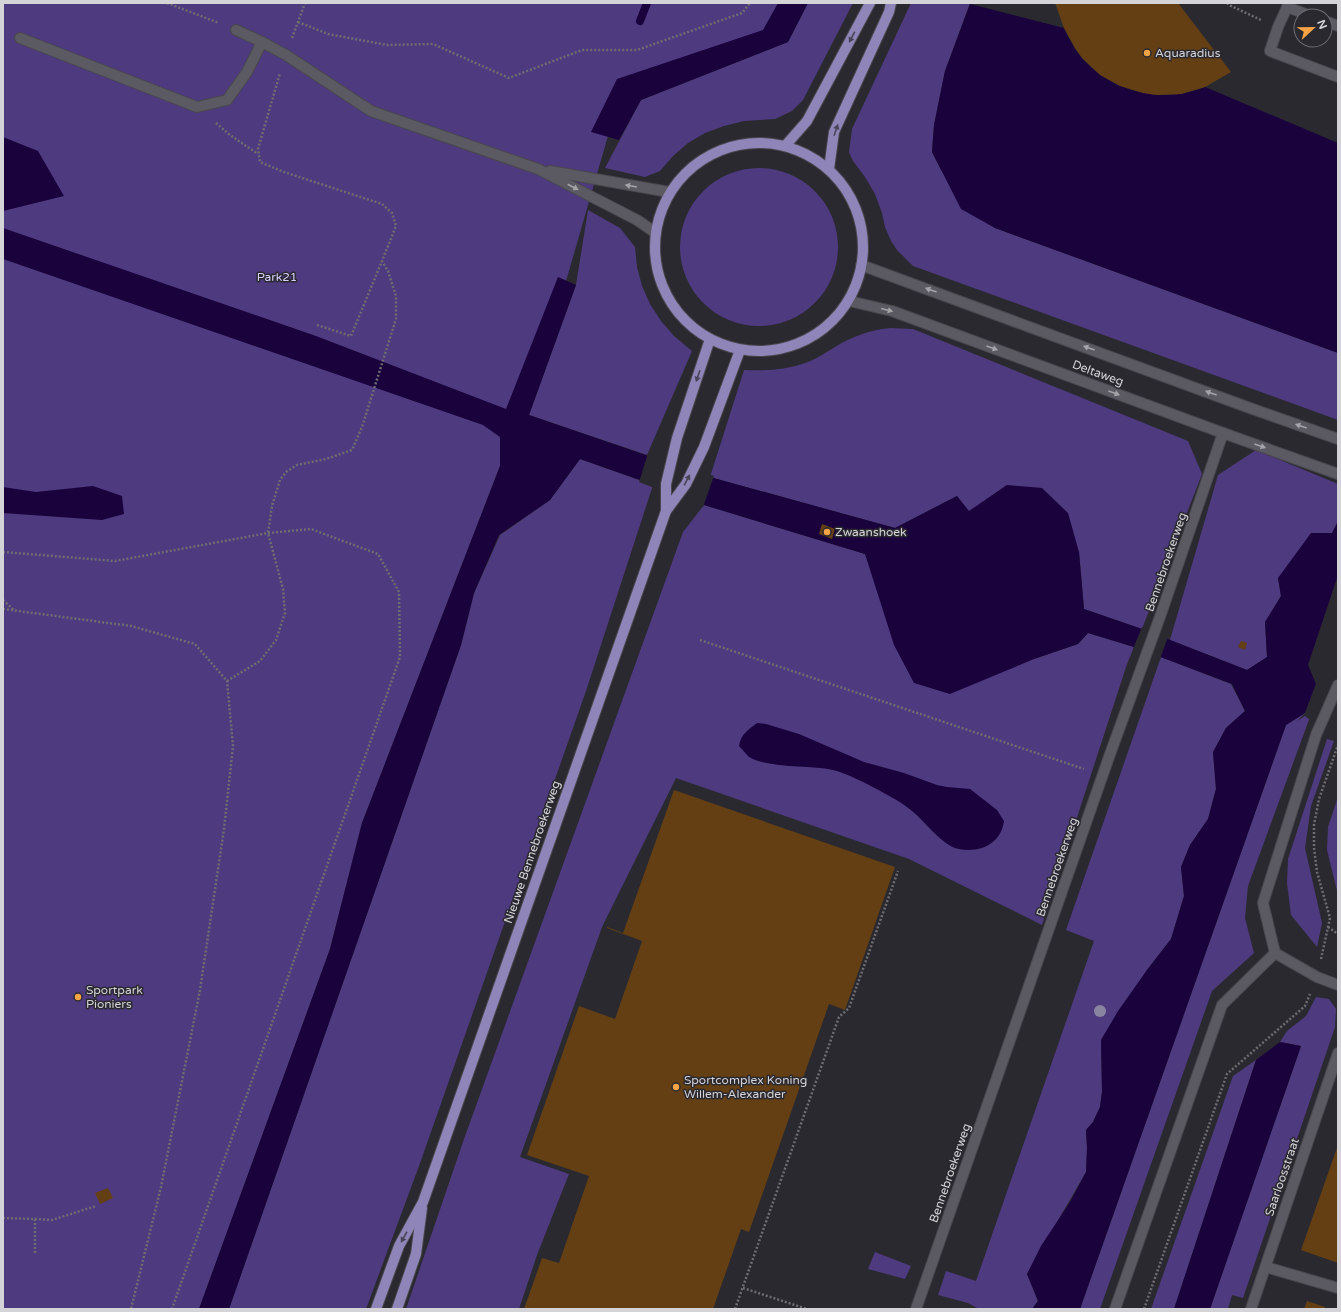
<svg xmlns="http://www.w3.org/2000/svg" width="1341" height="1312" font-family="'Varela Round',sans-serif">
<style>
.green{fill:#4e3a7f}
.water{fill:#1a023d}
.pier{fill:#2a2930}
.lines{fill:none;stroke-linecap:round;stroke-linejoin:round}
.stream{stroke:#1a023d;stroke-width:8}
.building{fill:#633f13}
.minor-casing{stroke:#49474d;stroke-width:12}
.major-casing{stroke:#49474d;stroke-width:12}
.path{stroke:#6e6d72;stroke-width:2.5;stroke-dasharray:2 2;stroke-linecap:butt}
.minor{stroke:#5b5a62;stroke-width:10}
.major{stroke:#9085b8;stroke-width:10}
.tree{fill:#8984a0}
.oneway{fill:#494559}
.oneway2{fill:#a4a3a8}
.poi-dot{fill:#f4a444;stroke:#2a2930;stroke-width:1.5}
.labels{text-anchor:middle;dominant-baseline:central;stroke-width:3;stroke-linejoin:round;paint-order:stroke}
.poi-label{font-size:12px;fill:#d4d3d7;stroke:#2a2930;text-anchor:start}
.park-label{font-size:12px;fill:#d7cefc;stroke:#2a2930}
.street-label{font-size:12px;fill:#d4d3d7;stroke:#2a2930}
</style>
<rect width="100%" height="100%" fill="#2a2930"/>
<!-- green -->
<g class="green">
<polygon points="3,3 794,3 776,35 636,89 612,122 562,295 500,466 362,823 330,949 199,1309 3,1309"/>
<polygon points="808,3 853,3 803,100 792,111 775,119 744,121 724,126 705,133 688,143 673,156 660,171 645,177 605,168 641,100 788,42"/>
<polygon points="911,3 970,3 945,71 934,125 932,152 941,170 995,228 1338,353 1338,420 913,266 897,250 891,241 885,227 882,213 875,194 865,177 853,161 849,152 852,129"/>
<circle cx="759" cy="247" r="79"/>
<polygon points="588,210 620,228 635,247 637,267 642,286 650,304 661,321 674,336 692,351 647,455 529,415 576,285"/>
<path d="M890,328L913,329L1188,441L1202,474L1142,629L1084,609L1079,552L1007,485L969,512L957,496L895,528L710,477L744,370C767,371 786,370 808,362C818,358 826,352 835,347C853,336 870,330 890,328Z"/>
<polygon points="1256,450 1338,484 1338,521 1332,534 1278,578 1281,596 1265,622 1267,657 1247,670 1170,640 1218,475"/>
<polygon points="580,459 653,485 586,691 419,1166 366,1309 229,1309 461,645 474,593 500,535 550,500"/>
<polygon points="704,505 865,554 1034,659 1078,644 1088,633 1134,647 1127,664 1042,925 909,859 676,778 602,927 520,1157 569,1174 537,1255 519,1309 406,1309 464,1139 683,532"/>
<polygon points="1161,657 1231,684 1245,711 1226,728 1213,752 1216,789 1208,819 1190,845 1181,867 1184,896 1171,939 1147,970 1101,1040 1102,1092 1100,1107 1093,1122 1086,1130 1087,1148 1086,1172 1027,1274 1038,1301 1032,1309 979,1309 968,1303 938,1295 946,1271 976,1281 1094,941 1066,930"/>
<polygon points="1305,713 1310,717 1248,886 1245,918 1254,953 1212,991 1100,1309 1080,1309 1286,725"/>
<polygon points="1327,739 1334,741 1311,806 1305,848 1322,923 1317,947 1291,915 1287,883 1288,859"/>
<polygon points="1338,797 1338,895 1327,850 1328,827"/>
<polygon points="1316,997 1329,999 1336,1009 1335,1027 1243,1298 1232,1295 1228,1309 1210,1309 1301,1046 1280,1042 1287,1031 1306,1016"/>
<polygon points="1256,1060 1174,1309 1151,1309 1233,1076"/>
<polygon points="875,1252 911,1266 905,1279 868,1269"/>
</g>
<!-- water -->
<g class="water">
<polygon points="778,3 808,3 788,42 641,100 619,140 591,132 617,79 763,30"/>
<path d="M970,4L1064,28C1067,34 1070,41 1074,47C1094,79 1133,96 1169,95C1182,95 1193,91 1205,87L1338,143V353L995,228L961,209L932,152L934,125L945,71Z"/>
<polygon points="3,137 38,151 64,196 3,211"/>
<polygon points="3,228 316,336 506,409 558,277 576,285 529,415 710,477 895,528 957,496 969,511 1007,485 1042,488 1068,513 1079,552 1084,609 1142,629 1247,670 1267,657 1265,622 1281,596 1278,578 1311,533 1332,533 1338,521 1338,575 1308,665 1316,684 1305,713 1286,725 1080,1309 1032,1309 1038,1301 1027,1274 1041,1246 1070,1202 1086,1172 1087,1148 1086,1130 1093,1122 1100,1107 1102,1092 1101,1040 1118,1011 1147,970 1171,939 1184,896 1181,867 1190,845 1208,819 1216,789 1213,752 1226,728 1245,711 1232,684 1134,647 1088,633 1078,644 1034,659 950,694 914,683 894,645 865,554 704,505 640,480 580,459 550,500 499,535 474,593 461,645 229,1309 199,1309 330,949 362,823 500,466 500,437 483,425 3,259"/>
<polygon points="93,486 122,496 124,514 102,520 3,513 3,487 36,492"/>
<path d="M757,723L766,724L799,734L864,762L904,773L937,785L947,787L970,789L997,810L1004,821C1001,844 980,853 959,849C942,846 925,821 912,811C899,800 882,792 867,784C857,779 845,773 833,770C809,765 770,769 749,757C746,754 742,749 739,746C741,734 748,730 757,723Z"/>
<polygon points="1280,1042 1301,1046 1210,1309 1174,1309 1256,1060"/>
</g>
<!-- pier -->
<g class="pier">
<polygon points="648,453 714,476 703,507 639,482"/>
<polygon points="1142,627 1168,637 1160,659 1133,649"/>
<polygon points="1316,678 1318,682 1338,689 1338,728 1309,719 1305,716 1297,721 1305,713 1316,684"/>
</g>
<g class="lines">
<!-- stream -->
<polyline class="stream" points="640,21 647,3"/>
</g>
<!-- building -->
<g class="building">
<polygon points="1055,3 1178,3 1231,72 1205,87 1181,94 1156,95 1143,93 1120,86 1100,75 1082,58 1075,48 1064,28"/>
<polygon points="822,524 835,529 832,539 819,534"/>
<polygon points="1241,641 1247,643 1245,650 1238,647"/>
<polygon points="674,790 895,867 845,1010 829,1004 749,1232 741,1229 713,1309 524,1309 542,1258 559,1263 589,1176 527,1155 579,1006 615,1019 642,941 607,928 607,927 623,933"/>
<polygon points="1338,1145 1338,1263 1301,1250"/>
<polygon points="108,1188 113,1198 100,1204 95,1193"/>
<polygon points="1307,1301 1325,1307 1324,1309 1304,1309"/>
</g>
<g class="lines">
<!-- minor casing -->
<g class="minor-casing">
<g id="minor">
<polyline points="1289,3 1278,27 1270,51 1338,77"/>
<polyline points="1287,7 1311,16"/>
<polyline points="1325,21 1338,26"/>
<polyline points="236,30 262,42 286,55 371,111 538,169 637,220 656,233"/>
<polyline points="20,38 197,107 227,100 247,72 262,42"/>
<polyline points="550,171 669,192"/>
<polyline points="861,265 1247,407 1338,439"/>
<polyline points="849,301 892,311 1223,433 1338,474"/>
<polyline points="1275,953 1263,903 1316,735 1338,685"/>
<polyline points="1275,953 1317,977 1338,985"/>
<polyline points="1266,1267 1338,1288"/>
<polyline points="916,1309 1109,757 1161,614 1223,433"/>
<polyline points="1115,1309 1222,1005 1275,953"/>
<polyline points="1251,1309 1338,1053"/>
</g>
</g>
<!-- major casing -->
<g class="major-casing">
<g id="major">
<circle cx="759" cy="247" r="104"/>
<polyline points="785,146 807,121 870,3"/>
<polyline points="829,169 834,132 889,12 891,3"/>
<polyline points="666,511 666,484 677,438 710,339"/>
<polyline points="376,1309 399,1246 423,1202 666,511 686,484 704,447 740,350"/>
<polyline points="397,1309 416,1254 422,1208"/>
</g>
</g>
<!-- path -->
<g class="path">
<polyline points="167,3 219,23"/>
<polyline points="1227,3 1229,5 1261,20"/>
<polyline points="298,22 328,34 387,45 433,44 509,78 582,50 637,50 742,13 750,3"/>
<polyline points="292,38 305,3"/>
<polyline points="216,123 230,135 258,154"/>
<polyline points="317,325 351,336 382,261"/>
<polyline points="3,552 115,561 268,533 311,529 378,554 399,592 400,657 172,1309"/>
<polyline points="3,600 15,611"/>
<polyline points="3,609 131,626 195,644 227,681 233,746 224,829 200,990 161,1187 131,1309"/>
<polyline points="700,640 1084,769"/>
<polyline points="227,681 260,661 276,640 285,613 283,589 268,533 272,506 280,480 286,472 297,465 326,459 352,450 362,427 396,319 396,296 388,271 382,261 396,226 392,213 382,204 284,172 260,162 258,149 280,73"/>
<polyline points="1328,927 1338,934"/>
<polyline points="1321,959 1330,918 1317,872 1314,848 1314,825 1319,799 1338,745"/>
<polyline points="3,1218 35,1219 35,1253"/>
<polyline points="35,1219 52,1220 96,1206"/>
<polyline points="743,1288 807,1309"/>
<polyline points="735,1309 839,1017 849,1008 898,871"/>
<polyline points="1144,1309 1227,1074 1305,1006 1310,994"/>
</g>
<!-- minor -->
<use href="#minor" class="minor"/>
<!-- major -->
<use href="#major" class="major"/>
</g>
<!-- trees -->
<circle class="tree" cx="1100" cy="1011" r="6"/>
<!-- one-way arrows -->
<defs><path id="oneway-solid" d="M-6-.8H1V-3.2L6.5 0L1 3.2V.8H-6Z"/></defs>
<g class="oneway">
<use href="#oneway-solid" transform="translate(852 37) rotate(118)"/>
<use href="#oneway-solid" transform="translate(836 130) rotate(-71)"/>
<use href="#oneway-solid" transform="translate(698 376) rotate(109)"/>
<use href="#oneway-solid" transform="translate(687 480) rotate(-62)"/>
<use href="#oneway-solid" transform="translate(404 1237) rotate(119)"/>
</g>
<g class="oneway2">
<use href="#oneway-solid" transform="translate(631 186) rotate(-170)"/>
<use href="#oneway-solid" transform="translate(573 187) rotate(27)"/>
<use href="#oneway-solid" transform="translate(931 290) rotate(-160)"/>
<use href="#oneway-solid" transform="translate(887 310) rotate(14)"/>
<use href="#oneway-solid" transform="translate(992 348) rotate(20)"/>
<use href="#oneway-solid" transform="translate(1089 348) rotate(-160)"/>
<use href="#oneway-solid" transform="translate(1114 393) rotate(20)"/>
<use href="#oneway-solid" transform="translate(1211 393) rotate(-160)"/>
<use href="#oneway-solid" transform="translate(1301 426) rotate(-161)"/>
<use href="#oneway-solid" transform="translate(1260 446) rotate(19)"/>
</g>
<!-- markers -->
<g class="poi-dot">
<circle cx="1147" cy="53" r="4"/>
<circle cx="827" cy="532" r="4"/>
<circle cx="78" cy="997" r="4"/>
<circle cx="676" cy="1087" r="4"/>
</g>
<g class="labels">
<!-- poi labels -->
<g class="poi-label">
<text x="1155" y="53">Aquaradius</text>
<text x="835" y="532">Zwaanshoek</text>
<text x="86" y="990">Sportpark<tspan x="86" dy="14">Pioniers</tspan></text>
<text x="684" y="1080">Sportcomplex Koning<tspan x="684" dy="14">Willem-Alexander</tspan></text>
</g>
<!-- park labels -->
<g class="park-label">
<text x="277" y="277">Park21</text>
</g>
<!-- street labels -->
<g class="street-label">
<text transform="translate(1098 373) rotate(20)">Deltaweg</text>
<text transform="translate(1166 562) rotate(-71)">Bennebroekerweg</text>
<text transform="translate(532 852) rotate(-71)">Nieuwe Bennebroekerweg</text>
<text transform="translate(1057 867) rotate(-71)">Bennebroekerweg</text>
<text transform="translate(950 1173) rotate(-71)">Bennebroekerweg</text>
<text transform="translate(1282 1177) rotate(-71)">Saarloosstraat</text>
</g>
</g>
<!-- border -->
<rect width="1341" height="1312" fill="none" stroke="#d4d3d7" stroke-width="8"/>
<!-- north arrow -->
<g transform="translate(1313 28) rotate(68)"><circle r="19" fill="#2a2930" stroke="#6e6d73"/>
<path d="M0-3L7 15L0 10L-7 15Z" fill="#f4a444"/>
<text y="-6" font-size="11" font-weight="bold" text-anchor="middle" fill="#d4d3d7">N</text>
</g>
</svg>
